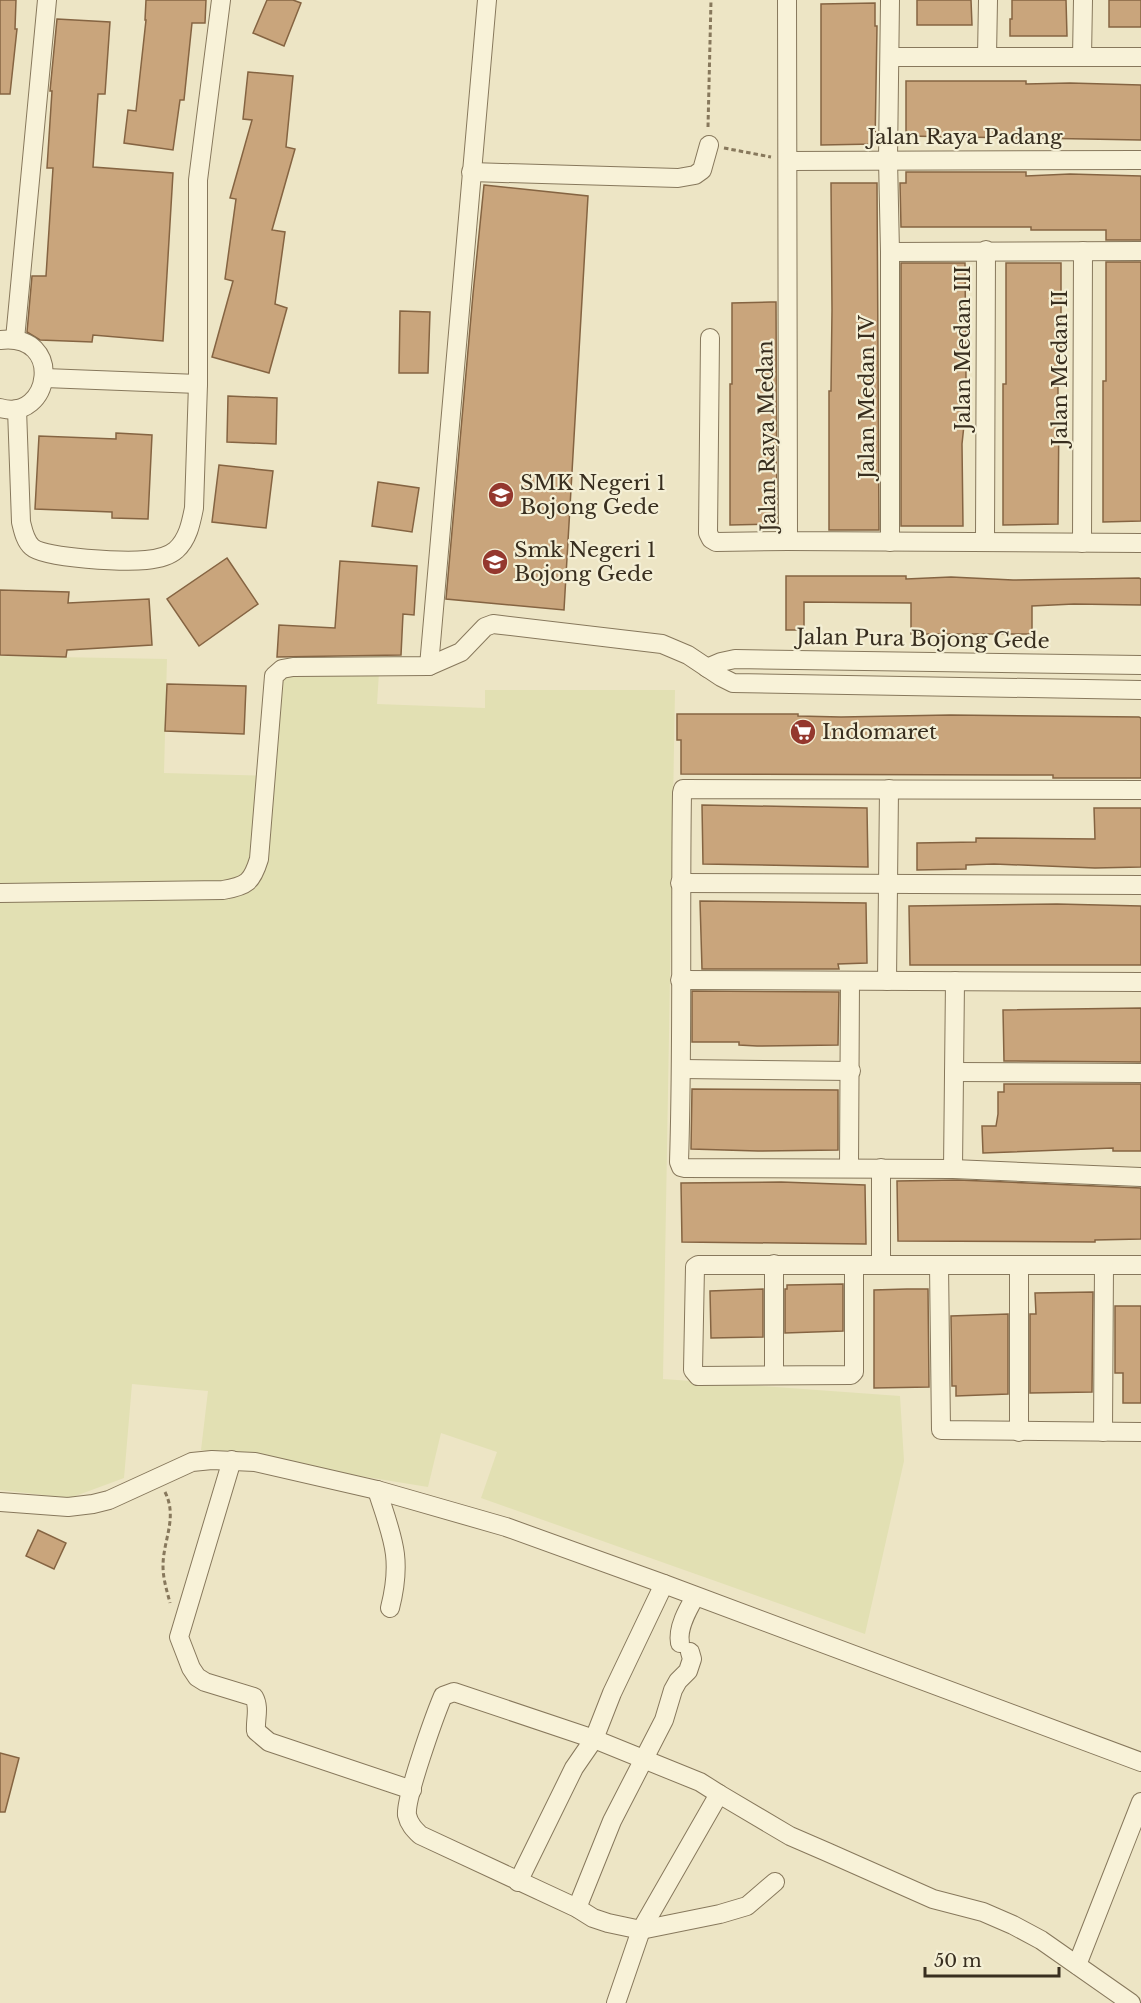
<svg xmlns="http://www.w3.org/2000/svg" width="1141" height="2003" font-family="'Libre Baskerville',serif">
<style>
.farmland{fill:#e2e0b3}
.building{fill:#c9a57c;stroke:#856442;stroke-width:1.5}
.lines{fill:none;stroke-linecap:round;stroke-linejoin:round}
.minor-casing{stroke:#87785c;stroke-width:20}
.path{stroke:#87785c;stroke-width:3;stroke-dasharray:4.5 3;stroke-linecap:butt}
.minor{stroke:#f8f2d8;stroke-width:18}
.labels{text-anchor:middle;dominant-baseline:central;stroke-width:4.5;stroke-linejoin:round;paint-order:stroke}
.street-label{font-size:21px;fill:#382e1f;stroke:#f4efd5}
.poi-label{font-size:21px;fill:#382e1f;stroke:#f4efd5;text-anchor:start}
</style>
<rect width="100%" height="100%" fill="#ede5c5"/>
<!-- farmland -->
<polygon class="farmland" points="0,656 167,659 164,773 275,776 280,662 380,656 377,704 485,708 485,690 675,690 663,1379 900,1396 904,1461 865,1634 481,1498 497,1452 441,1433 428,1487 201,1450 208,1391 132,1384 124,1478 70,1498 0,1490"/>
<!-- building -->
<g class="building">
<polygon points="0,0 16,0 15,29 17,29 10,94 0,94"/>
<polygon points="146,0 206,0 205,23 192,23 184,100 180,100 173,150 124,143 128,110 136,111 146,20 145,20"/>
<polygon points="267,0 293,0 301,3 284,46 253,33"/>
<polygon points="917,0 971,0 972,25 917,25"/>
<polygon points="1012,0 1066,0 1067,36 1010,36 1010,19 1012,19"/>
<rect x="1109" y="0" width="32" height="27"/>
<polygon points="875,3 875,26 877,26 875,144 821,145 821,4"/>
<polygon points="57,19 110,22 105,94 98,94 93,167 173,173 163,341 93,335 92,342 40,340 27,332 32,276 46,276 53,168 47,168 52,91 50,91"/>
<polygon points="248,72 293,76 286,147 295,149 272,230 285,232 275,304 287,308 269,373 212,357 233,281 225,279 236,199 230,198 252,120 243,119"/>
<polygon points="906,81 1026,81 1026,84 1070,83 1141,85 1141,140 906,136"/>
<polygon points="906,172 1026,172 1026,176 1070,174 1141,176 1141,240 1106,240 1106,230 1031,230 1031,227 901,227 900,183 906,183"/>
<polygon points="831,183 877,183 879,530 829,530 829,391 831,391 832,310"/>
<polygon points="484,185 588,196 564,610 446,599 473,294"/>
<polygon points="1106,262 1141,262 1141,521 1103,522 1103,381 1106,381"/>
<polygon points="901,263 965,263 966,380 962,380 964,425 962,444 963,526 901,526"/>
<polygon points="1006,263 1061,263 1061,379 1058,379 1058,406 1059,406 1058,524 1003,525 1003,384 1006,384"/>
<polygon points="771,302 776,302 777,524 730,525 730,384 732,384 732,303"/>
<polygon points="400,311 430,312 428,373 399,373"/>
<polygon points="228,396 277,398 276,444 227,442"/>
<polygon points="116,433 152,435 148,519 112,518 112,512 35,509 39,436 116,439"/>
<polygon points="219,465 273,471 266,528 212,522"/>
<polygon points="378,482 419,488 412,532 372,526"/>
<polygon points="227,558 258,604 199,646 167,599"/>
<polygon points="340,561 417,566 414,615 403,614 401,655 277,657 279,625 335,628"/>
<polygon points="786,576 906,576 906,579 951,577 1013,580 1139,578 1141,579 1141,605 1074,604 1032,606 1032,634 911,634 911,603 804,602 804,630 786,630"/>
<polygon points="0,590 69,592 68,603 149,599 152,645 67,650 66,657 0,655"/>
<polygon points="167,684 246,686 244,734 165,731"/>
<polygon points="677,714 798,714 798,716 841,717 950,715 1139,717 1141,718 1141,778 1053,778 1053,775 681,774 681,740 677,740"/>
<polygon points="702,805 867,808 868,867 703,864"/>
<polygon points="1094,808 1141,808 1141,867 1095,868 994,864 966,865 966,869 917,870 917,843 976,842 976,838 1095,839"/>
<polygon points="700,901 866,903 867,963 838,964 839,969 702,969"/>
<polygon points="1057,904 1141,906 1141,965 910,965 909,906"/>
<polygon points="692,991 839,992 838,1045 757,1046 739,1045 739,1042 692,1042"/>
<polygon points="1141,1008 1141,1062 1004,1061 1003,1010"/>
<polygon points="1004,1084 1141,1084 1141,1151 1113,1151 1113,1148 983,1153 982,1126 996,1126 998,1114 998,1092 1004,1092"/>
<polygon points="692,1089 838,1090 838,1150 758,1151 691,1149"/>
<polygon points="958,1180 1141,1188 1141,1239 1095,1240 1095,1242 898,1241 897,1181"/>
<polygon points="781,1182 865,1185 866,1244 682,1242 681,1183"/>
<polygon points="843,1284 843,1331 785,1333 785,1289 787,1289 787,1285"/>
<polygon points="763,1289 763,1337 711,1338 710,1291"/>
<polygon points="907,1289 928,1289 929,1387 874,1388 874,1290"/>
<polygon points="1093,1292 1092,1392 1030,1393 1030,1314 1036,1314 1035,1293"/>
<polygon points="1115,1306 1141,1306 1141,1403 1123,1403 1123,1373 1115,1373"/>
<polygon points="1008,1314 1008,1394 956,1396 956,1386 952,1386 951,1316"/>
<polygon points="38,1530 66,1543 54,1569 26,1556"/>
<polygon points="0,1753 19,1758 5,1812 0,1812"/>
</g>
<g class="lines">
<!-- minor casing -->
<g class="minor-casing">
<g id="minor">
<polyline points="787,0 788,541 1141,543"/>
<polyline points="987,56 988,0"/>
<polyline points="890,57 1141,57"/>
<polyline points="1082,57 1083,0"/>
<polyline points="788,161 1141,160"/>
<polyline points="471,172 678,178 695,175 702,170 709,145"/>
<polyline points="890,252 1141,251"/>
<polyline points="710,338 708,533 711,539 716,542 788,541"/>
<polyline points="15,339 47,0"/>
<path d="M0,340C65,332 51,423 0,408"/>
<polyline points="45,378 198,384"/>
<path d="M17,409L21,522C23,530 25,541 32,547C45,559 127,562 146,560C157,559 168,557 176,550C188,539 191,523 194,508L198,384V180L221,0"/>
<polyline points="890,542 890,252 888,159 890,0"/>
<polyline points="985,542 986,250"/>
<polyline points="1082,543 1083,251"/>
<polyline points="429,666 487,0"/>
<polyline points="707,668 721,662 735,659 1141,665"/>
<path d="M1141,790L683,789L682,793C680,916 683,1039 679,1162L681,1167L685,1168L953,1169L1141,1177"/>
<polyline points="680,883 1141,885"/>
<path d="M0,893L223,890C247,886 252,882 259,859L274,676L282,669L293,667L429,666L461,652L485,627L493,624L662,644L688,655L721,677L733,683L1141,690"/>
<polyline points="680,980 1141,982"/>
<polyline points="887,981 889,789"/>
<polyline points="682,1069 851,1071"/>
<polyline points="954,1072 1141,1073"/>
<polyline points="849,1168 850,981"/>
<polyline points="881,1168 881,1265"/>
<polyline points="953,1169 955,981"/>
<polyline points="854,1265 698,1265 695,1267 693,1370 698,1376 851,1375 854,1372 854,1265 1141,1265"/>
<polyline points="939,1265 941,1430 1141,1432"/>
<polyline points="1019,1265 1019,1432"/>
<polyline points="774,1375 774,1264"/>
<polyline points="1103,1432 1104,1265"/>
<path d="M232,1460L179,1637L191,1668L197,1677L205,1682L254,1697C260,1708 255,1719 256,1731L269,1742L412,1790"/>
<path d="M377,1490C392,1537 403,1557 390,1608"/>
<polyline points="0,1502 68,1507 93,1504 109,1500 192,1462 212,1460 255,1462 377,1490 506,1527 664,1584 1141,1762"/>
<path d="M680,1643C677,1628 688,1609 695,1597"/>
<path d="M719,1794L700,1782L594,1739L454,1692L443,1696C435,1715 405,1798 407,1815C409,1824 414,1829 420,1835L577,1908L593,1918L608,1923L641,1930L720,1914L747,1906L775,1882"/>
<polyline points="518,1882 574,1768 594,1739 612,1693 664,1584"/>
<polyline points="577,1908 612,1821 664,1720 673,1690 678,1681 688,1671 692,1659 690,1652"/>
<polyline points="1077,1965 1141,1802"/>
<polyline points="616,2003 641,1930 719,1794 790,1836 827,1852 933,1899 983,1912 1013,1925 1041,1940 1131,2003"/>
</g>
</g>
<!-- path -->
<g class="path">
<polyline points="708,127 711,0"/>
<polyline points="724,148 771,157"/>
<path d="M165,1492C178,1518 163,1540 163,1566C163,1579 167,1591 170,1603"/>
</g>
<!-- minor -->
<use href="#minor" class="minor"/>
</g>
<!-- icons -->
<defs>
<g id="school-disc" transform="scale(1.35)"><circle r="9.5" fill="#94382e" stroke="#f4efd5"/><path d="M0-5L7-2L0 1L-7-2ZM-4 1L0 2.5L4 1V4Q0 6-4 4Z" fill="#fff"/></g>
<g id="supermarket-disc" transform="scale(1.35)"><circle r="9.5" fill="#94382e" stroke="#f4efd5"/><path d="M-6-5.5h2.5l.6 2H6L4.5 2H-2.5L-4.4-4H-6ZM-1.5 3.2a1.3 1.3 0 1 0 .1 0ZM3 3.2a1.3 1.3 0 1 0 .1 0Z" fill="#fff"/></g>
</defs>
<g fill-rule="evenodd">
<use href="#school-disc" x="501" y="495"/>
<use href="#school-disc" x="495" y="562"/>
<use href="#supermarket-disc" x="803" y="732"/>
</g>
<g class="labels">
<!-- street labels -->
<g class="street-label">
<text x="965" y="137">Jalan Raya Padang</text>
<text transform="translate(963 348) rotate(-90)">Jalan Medan III</text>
<text transform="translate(1060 368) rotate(-90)">Jalan Medan II</text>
<text transform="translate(867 397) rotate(-90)">Jalan Medan IV</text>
<text transform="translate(767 436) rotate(-91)">Jalan Raya Medan</text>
<text transform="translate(923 639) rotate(1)">Jalan Pura Bojong Gede</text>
</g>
<!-- poi labels -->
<g class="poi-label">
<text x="520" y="483">SMK Negeri 1<tspan x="520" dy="24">Bojong Gede</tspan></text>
<text x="514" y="550">Smk Negeri 1<tspan x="514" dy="24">Bojong Gede</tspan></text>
<text x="822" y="732">Indomaret</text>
</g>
</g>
<!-- scale -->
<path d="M925 1967v9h134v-9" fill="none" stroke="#382e1f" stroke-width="3"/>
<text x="934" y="1967" font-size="18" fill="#382e1f" stroke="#f4efd5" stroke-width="4.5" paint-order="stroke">50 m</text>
</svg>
